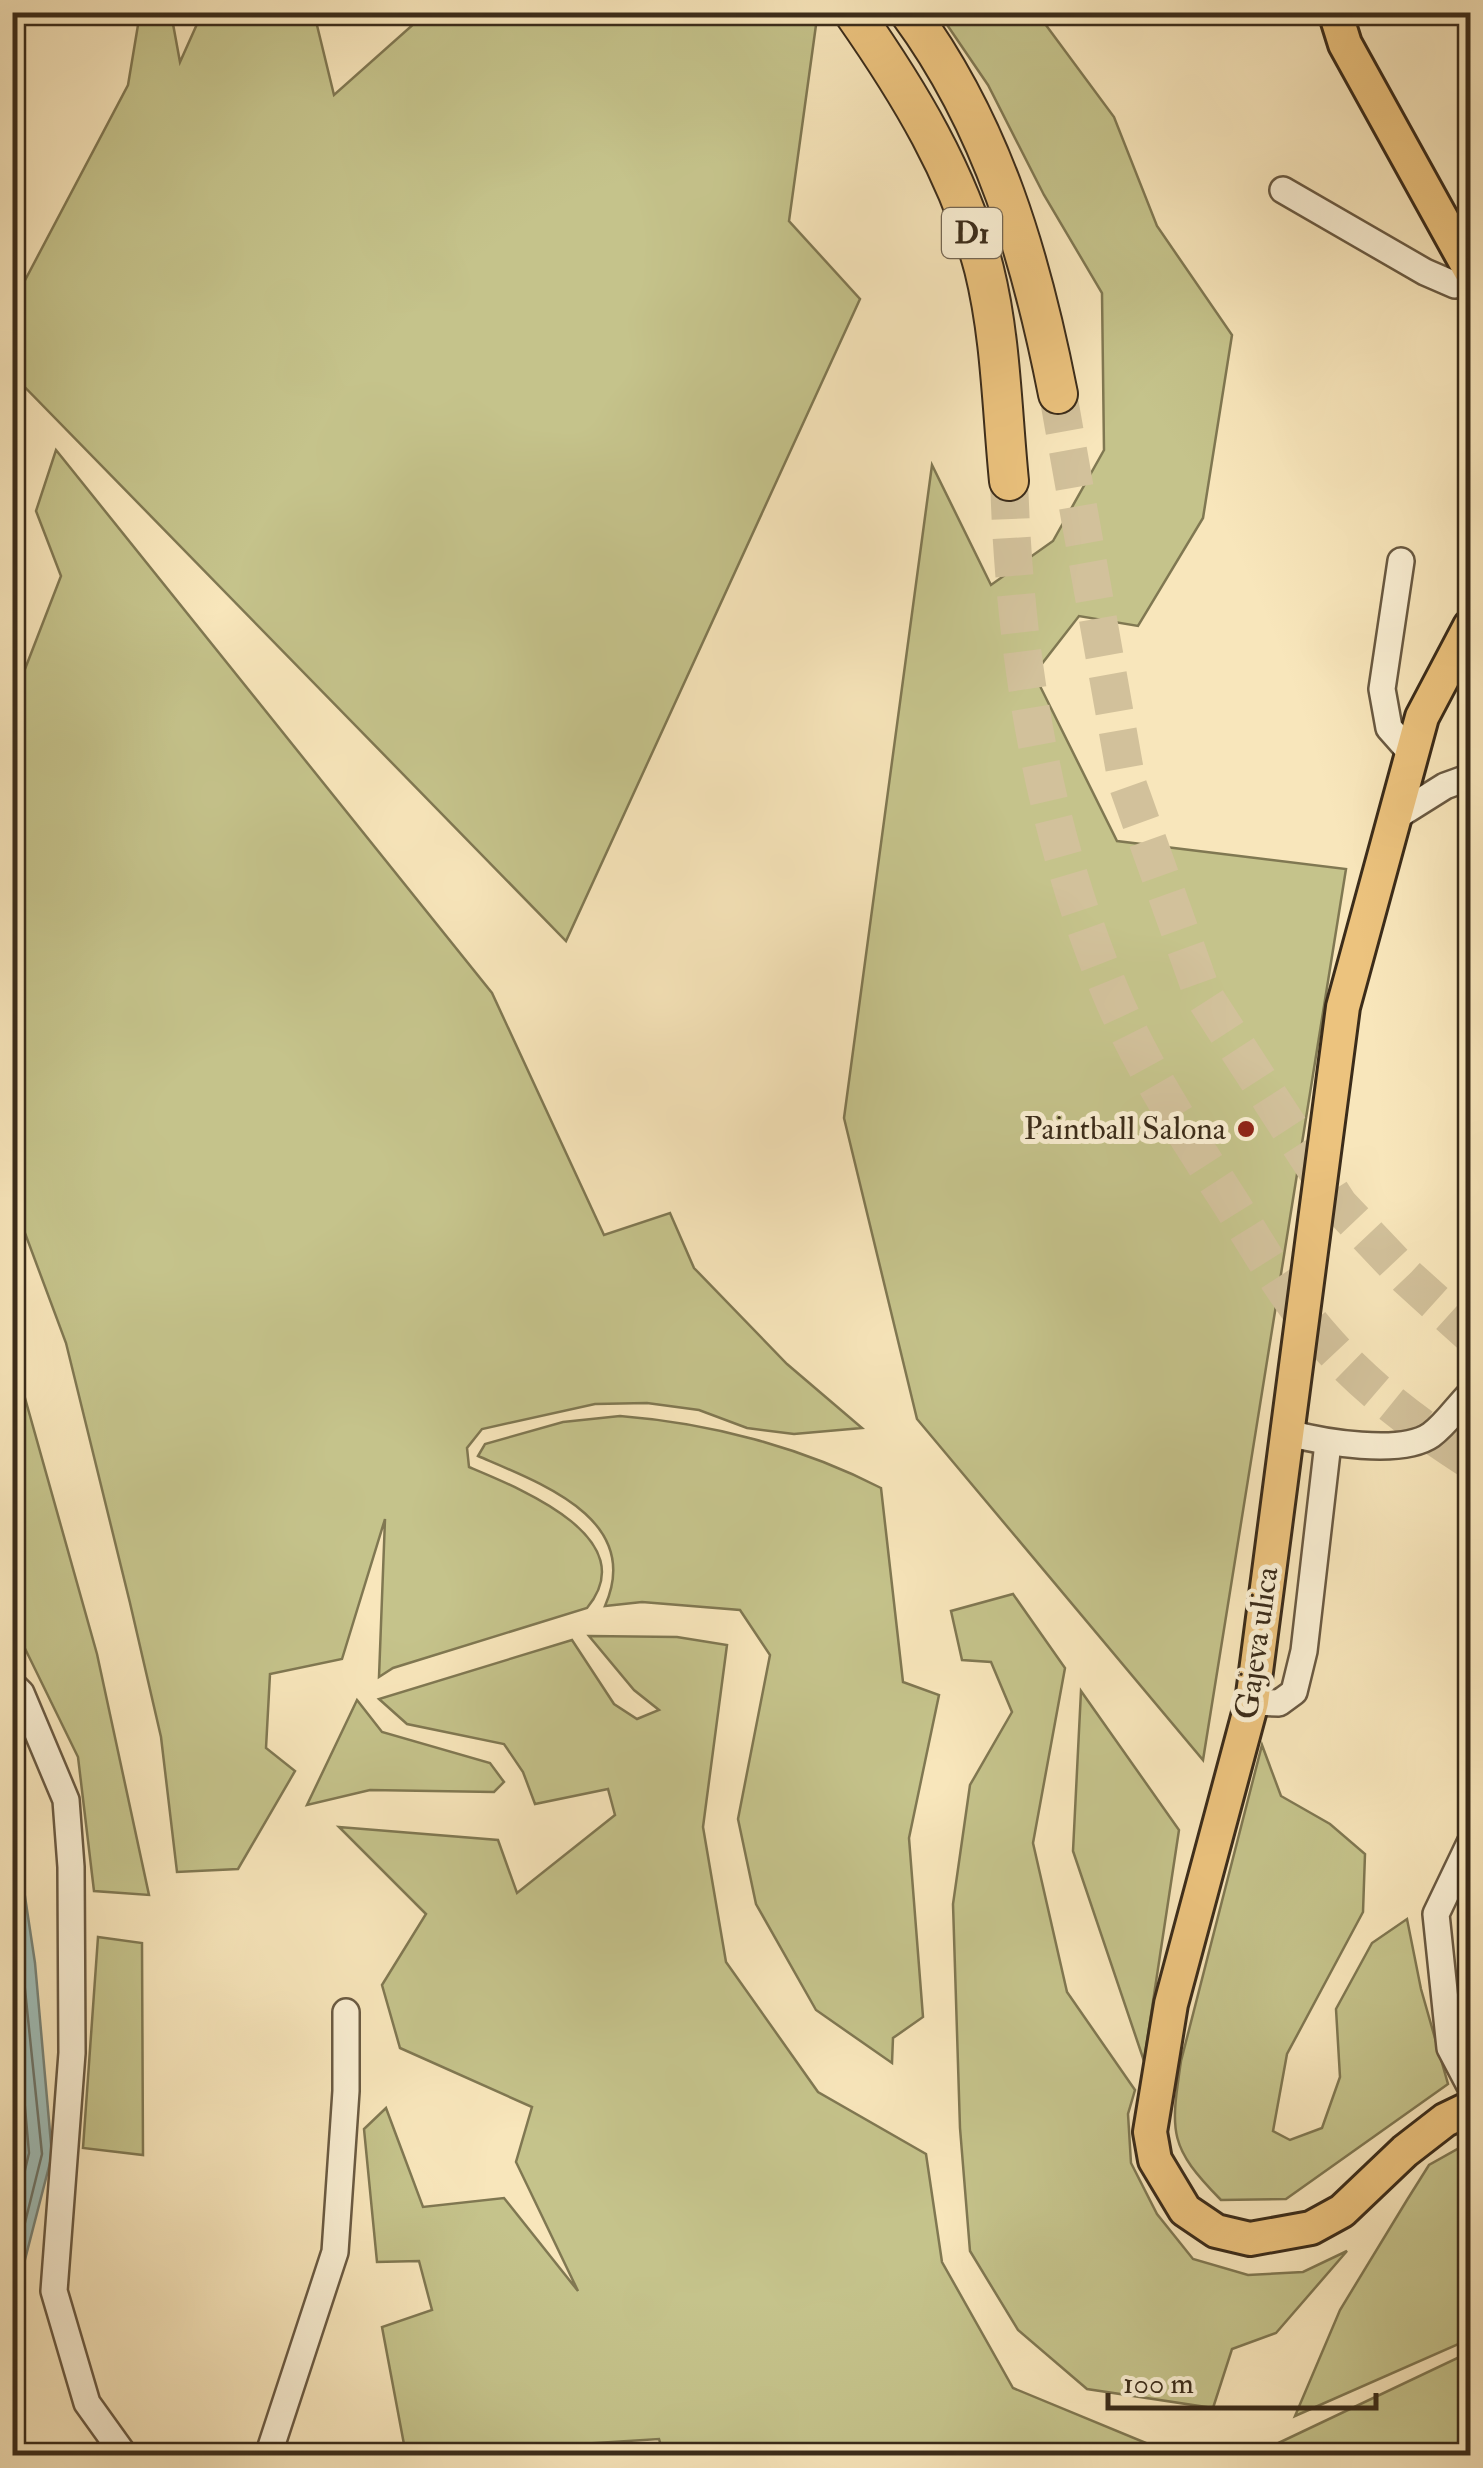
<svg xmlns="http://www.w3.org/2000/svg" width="1483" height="2468" font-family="'IM FELL Double Pica',serif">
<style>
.green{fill:#c5c38b;stroke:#807852;stroke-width:2.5}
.water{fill:#a0beb8;stroke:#788479;stroke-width:2.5}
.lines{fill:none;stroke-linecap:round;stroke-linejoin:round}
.shore{stroke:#6e7569;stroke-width:2.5}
.highway-tunnel{stroke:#d2c19b;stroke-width:38;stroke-dasharray:38 19;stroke-linecap:butt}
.minor-casing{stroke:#6a5a42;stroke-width:30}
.major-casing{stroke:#3b2c1a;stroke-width:38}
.highway-casing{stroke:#3b2c1a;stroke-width:42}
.minor{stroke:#faefd3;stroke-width:25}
.major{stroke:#ecc37e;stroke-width:32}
.highway{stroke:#ecc37e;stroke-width:38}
.poi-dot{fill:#8f2418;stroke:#faefd3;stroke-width:4}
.labels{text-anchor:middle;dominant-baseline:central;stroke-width:10;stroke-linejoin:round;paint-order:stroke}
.shield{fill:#faefd3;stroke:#746652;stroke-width:2.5}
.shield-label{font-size:30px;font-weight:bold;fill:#3b2c1a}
.poi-label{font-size:32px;fill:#3b2c1a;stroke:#faefd3;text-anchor:end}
.street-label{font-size:32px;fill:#3b2c1a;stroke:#faefd3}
</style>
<rect width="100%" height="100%" fill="#f8e6bb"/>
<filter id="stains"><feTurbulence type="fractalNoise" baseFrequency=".002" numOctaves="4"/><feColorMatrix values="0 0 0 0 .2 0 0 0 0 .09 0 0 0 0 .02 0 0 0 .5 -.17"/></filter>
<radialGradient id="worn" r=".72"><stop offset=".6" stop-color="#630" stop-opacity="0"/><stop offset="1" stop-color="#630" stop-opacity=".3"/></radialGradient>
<!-- green -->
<g class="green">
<polygon points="798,12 816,25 789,221 860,299 566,941 13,375 13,303 128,85 140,13 171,13 180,62 202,13 314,13 334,95 426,13"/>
<polygon points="939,13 1037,13 1114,117 1157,226 1232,335 1203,518 1138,626 1079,616 1034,674 1117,841 1346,869 1203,1760 917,1419 844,1118 932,465 991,585 1053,541 1104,450 1102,293 1044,195 988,85"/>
<path d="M56,450L492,993L604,1235L670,1213L694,1268L787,1364L862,1428L794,1434L747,1428L699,1410L647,1403L595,1404L482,1429L467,1448L469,1467C519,1488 645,1538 587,1608L393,1668L379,1677L385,1519L342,1659L270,1674L266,1748L295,1771L238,1869L177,1872L161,1737L130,1603L66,1343L13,1201V700L61,576L36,511Z"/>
<polygon points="14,1359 97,1654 149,1895 94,1891 78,1757 13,1624"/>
<path d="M620,1416C710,1423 801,1447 881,1488L903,1682L939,1695L909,1838L923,2017L893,2038L892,2063L816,2010L756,1904L738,1819L770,1655L740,1610L642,1602L605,1606C643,1520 543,1484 478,1456L485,1444L563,1422Z"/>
<polygon points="1013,1594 1065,1668 1033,1843 1067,1992 1135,2090 1128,2114 1131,2163 1157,2214 1193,2259 1248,2275 1303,2272 1347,2251 1276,2333 1232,2349 1213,2408 1087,2389 1018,2330 970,2251 960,2128 953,1904 970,1785 1012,1712 991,1662 962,1660 951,1611"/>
<polygon points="589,1636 677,1637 727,1645 703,1827 726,1962 818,2092 926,2154 942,2262 1013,2388 1175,2455 664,2456 659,2439 406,2455 382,2327 432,2310 419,2261 377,2262 364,2129 386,2108 423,2207 504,2198 578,2291 516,2162 532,2107 400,2048 382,1985 426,1914 339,1827 498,1840 517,1893 615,1815 608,1789 535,1804 523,1772 504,1744 407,1724 379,1699 572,1640 614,1704 637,1719 659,1710 634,1690"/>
<polygon points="1081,1691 1179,1830 1144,2061 1073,1851"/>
<polygon points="357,1700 382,1732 490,1763 504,1782 494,1792 370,1790 307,1805"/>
<path d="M1262,1745L1281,1796L1330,1824L1365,1854L1363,1912L1287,2054L1273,2131L1290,2140L1322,2128L1340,2077L1336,2009L1372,1943L1407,1919L1421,1989L1448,2084L1286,2199L1221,2200C1169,2147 1170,2134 1181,2061Z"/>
<polygon points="98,1937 142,1943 143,2155 83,2148"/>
<polygon points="1470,2142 1470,2339 1295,2416 1340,2310 1407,2200 1429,2165"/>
<polygon points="1470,2352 1470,2455 1266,2455 1270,2447"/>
</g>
<!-- water -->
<polygon class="water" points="13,1817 35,1963 52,2155 13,2306"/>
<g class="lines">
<!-- shore -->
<g class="shore">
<polyline points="12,1864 42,2154 12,2275"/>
<polyline points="12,1961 29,2153 12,2225"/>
</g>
<!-- highway-tunnel -->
<g class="highway-tunnel">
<polyline points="1058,394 1127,783 1202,993 1339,1205 1407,1277 1470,1334"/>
<path d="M1009,481C1015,661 1044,839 1116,1005C1147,1075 1189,1139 1230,1202C1259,1248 1288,1300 1324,1340C1365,1387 1418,1427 1470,1460"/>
</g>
<!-- minor casing -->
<g class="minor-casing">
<g id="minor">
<polyline points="1283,190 1425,272 1455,285 1470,281"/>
<polyline points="1401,561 1382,689 1389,728 1412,754"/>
<polyline points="1394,818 1445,786 1470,777"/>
<path d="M1289,1433C1322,1442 1401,1456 1431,1435C1446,1424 1457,1407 1470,1394"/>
<polyline points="12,1684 21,1693 66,1800 71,1867 72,2053 54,2291 87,2403 125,2456"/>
<polyline points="1252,1702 1279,1703 1294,1692 1304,1651 1328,1443"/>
<polyline points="1470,1843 1436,1914 1450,2048 1470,2086"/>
<polyline points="268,2456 335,2252 346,2091 346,2012"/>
</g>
</g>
<!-- major casing -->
<g class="major-casing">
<g id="major">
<polyline points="1335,12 1345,44 1470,270"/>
<polyline points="1470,626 1422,717 1343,1007 1252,1702 1171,2004 1150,2132 1155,2160 1185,2210 1216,2231 1250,2239 1311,2228 1342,2211 1405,2151 1445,2120 1470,2108"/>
</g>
</g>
<!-- highway casing -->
<g class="highway-casing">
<g id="highway">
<path d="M853,12C909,92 959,174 984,269C1001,337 1002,411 1009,481"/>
<path d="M909,12C993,126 1031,257 1058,394"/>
</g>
</g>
<!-- minor -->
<use href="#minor" class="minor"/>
<!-- major -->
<use href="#major" class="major"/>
<!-- highway -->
<use href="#highway" class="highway"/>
</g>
<!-- markers -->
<circle class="poi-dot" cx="1246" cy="1129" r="10"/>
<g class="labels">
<!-- shield labels -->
<rect class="shield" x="942" y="208" width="60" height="50" rx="8"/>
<g class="shield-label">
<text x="972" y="233">D1</text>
</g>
<!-- poi labels -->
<g class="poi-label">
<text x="1226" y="1129">Paintball Salona</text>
</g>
<!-- street labels -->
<g class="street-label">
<text transform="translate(1257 1643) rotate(-82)">Gajeva ulica</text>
</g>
</g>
<!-- margin -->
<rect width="1483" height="2468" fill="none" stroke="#f8e6bb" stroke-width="50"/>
<rect x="15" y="15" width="1453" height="2438" fill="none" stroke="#3b2c1a" stroke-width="5"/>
<rect x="25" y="25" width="1433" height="2418" fill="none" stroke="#3b2c1a" stroke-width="2.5"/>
<!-- scale -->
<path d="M1108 2393v15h268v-15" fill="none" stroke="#3b2c1a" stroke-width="5"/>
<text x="1123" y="2393" font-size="30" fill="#3b2c1a" stroke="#faefd3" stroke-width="8" paint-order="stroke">100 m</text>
<rect width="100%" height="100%" filter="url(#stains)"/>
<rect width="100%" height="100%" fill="url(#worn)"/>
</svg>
